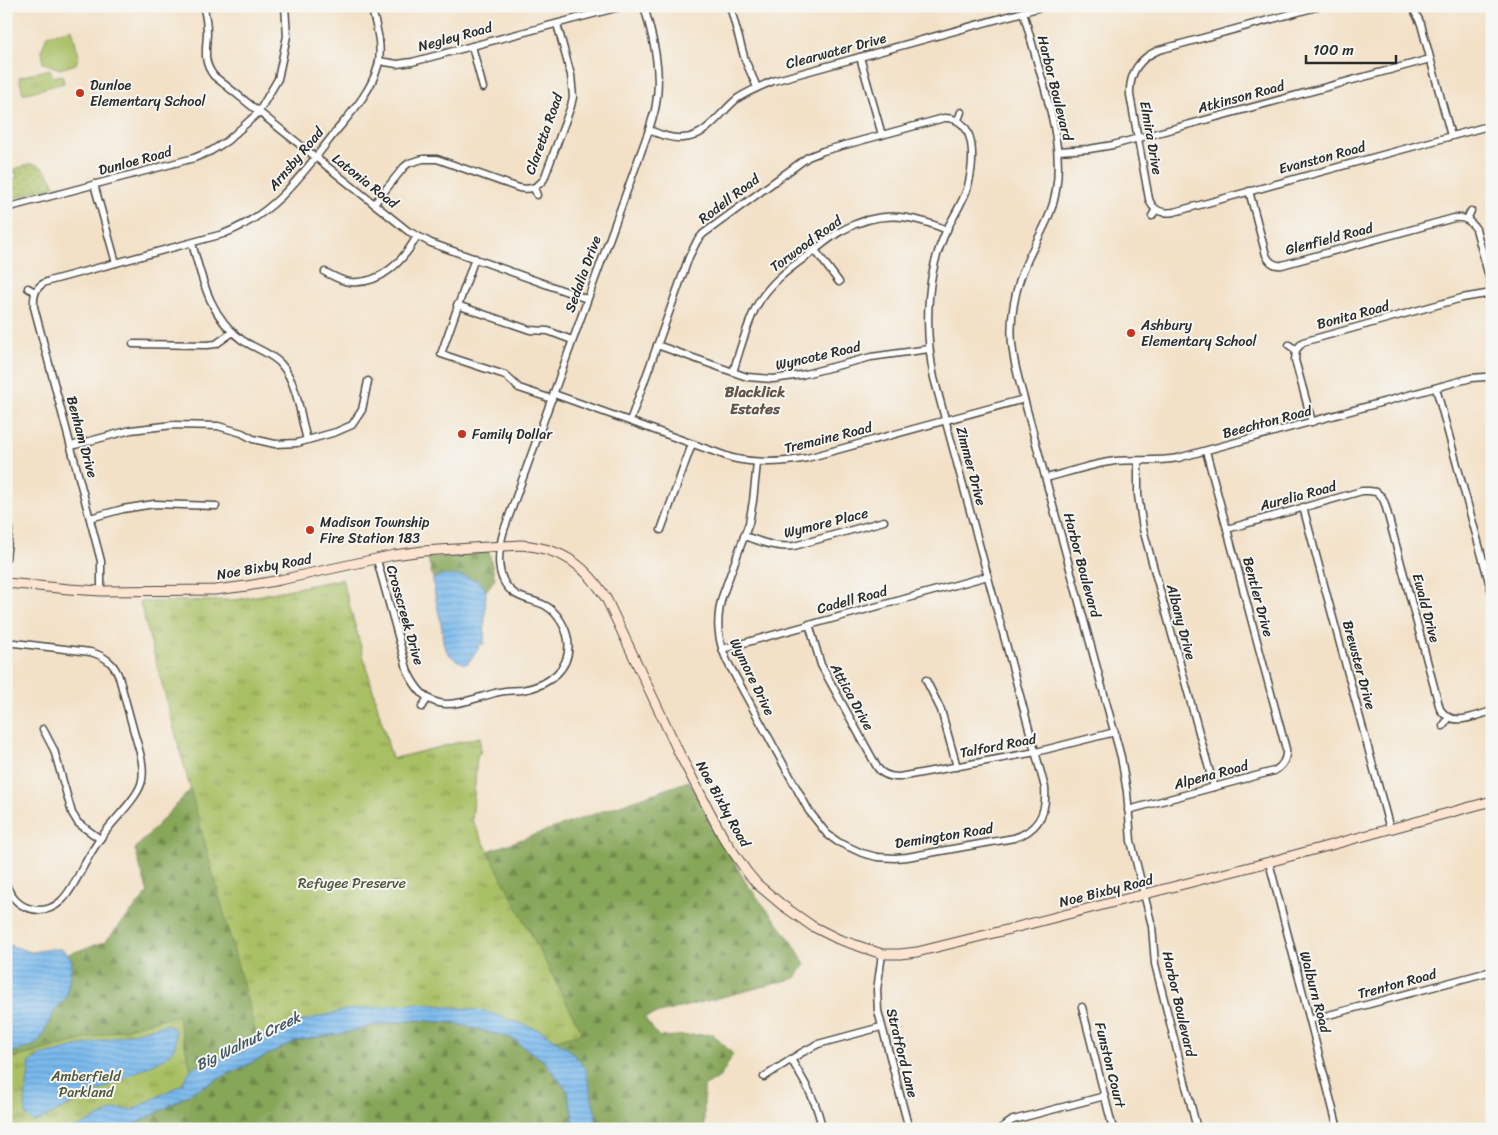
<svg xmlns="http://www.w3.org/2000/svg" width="1498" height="1135" font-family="Sriracha,sans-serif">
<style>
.grass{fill:url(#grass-dots);stroke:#6a7547}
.forest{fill:url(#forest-firs);stroke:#586842}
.park{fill:url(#park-tufts);stroke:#6a7547}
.garden{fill:#a9bf63;stroke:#6a7547}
.water{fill:url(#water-rules);stroke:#52728c}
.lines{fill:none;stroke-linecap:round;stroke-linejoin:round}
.street-casing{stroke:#494642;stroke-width:9}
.secondary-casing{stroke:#494642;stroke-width:11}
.street{stroke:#fff;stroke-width:6}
.secondary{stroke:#fde4d1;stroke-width:9}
.poi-dot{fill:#c8321e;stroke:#f6f6f2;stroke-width:2}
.labels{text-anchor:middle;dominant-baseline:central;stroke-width:4;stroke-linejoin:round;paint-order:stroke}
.street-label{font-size:14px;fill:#2b2b2b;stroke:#f6f6f2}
.poi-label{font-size:14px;fill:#2b2b2b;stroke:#f6f6f2;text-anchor:start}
.park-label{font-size:14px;fill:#51573c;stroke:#f6f6f2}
.neighbourhood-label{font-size:15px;font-weight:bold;fill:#645549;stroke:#f6f6f2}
.water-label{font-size:15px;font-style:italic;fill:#425665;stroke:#f6f6f2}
</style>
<defs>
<pattern id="grass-dots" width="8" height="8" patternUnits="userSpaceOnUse" patternTransform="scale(1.25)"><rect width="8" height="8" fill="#a9bf63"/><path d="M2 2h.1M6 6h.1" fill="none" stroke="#8a9b52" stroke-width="1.8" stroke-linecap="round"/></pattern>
<pattern id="forest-firs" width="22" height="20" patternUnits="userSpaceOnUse" patternTransform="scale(1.25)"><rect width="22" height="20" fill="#86a659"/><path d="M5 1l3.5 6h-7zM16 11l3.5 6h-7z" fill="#6e874a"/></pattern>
<pattern id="park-tufts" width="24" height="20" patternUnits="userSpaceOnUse" patternTransform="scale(1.25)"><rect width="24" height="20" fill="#a9bf63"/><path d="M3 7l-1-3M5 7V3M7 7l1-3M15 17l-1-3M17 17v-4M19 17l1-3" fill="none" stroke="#8a9b52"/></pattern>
<pattern id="water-rules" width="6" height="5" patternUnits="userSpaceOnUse" patternTransform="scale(1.25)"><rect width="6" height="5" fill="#79b9ed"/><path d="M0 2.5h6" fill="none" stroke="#6397c0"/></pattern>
</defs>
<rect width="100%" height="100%" fill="#f6f6f2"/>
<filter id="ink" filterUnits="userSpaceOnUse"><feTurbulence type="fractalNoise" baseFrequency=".02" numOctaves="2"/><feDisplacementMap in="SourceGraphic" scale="10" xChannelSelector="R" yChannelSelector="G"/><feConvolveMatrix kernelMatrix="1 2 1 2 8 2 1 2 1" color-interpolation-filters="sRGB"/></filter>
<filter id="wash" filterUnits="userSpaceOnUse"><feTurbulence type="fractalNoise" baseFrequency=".0096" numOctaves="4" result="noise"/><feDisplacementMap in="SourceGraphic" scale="20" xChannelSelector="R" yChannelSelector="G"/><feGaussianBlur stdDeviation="1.12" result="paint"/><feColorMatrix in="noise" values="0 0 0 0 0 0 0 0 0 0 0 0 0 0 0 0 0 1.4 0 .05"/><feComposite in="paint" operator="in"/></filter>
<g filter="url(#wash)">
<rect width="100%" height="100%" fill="#f3e1c7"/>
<!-- grass -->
<path class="grass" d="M29,164C43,163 50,174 55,186L6,200V172L11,170L12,173L10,177L13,179L16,178L17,175L16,173H13V170Z"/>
<!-- forest -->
<g class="forest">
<polygon points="489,552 495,579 486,591 482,583 440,575 433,579 428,558"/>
<polygon points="342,579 392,759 480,737 480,753 477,755 472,820 488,851 689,781 746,883 793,943 805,964 796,978 644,1017 659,1037 713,1034 733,1054 721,1076 704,1087 704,1129 595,1129 596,1115 571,1051 418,1003 259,1044 258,1042 241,1052 216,1059 191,1069 177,1015 6,1060 6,1054 31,1047 40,1040 56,1008 66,998 72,961 68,954 105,942 148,893 135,849 191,789 140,602 237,600"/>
<polygon points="416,1020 454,1023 511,1038 544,1061 567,1090 573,1116 573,1129 126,1129 162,1110 198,1089 296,1041 344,1033 374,1025"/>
</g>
<!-- park -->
<g class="park">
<polygon points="50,69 53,77 62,75 64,83 23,94 19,77"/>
<polygon points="342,579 392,759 480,737 480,753 477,755 472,820 582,1033 535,1045 430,1007 259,1044 140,602 237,600"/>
<polygon points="177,1015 194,1081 97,1129 6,1129 6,1060"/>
</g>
<!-- garden -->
<polygon class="garden" points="72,29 79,56 76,64 60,69 43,63 42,49 47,35"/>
<!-- water -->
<g class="water">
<path d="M440,575L464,576L482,583L486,591L484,644H480L477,651L467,664C457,662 447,655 444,645C442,640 443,634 442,629C439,612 434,596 433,579Z"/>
<polygon points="6,944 31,952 51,949 62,949 68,954 72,961 66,998 56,1008 40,1040 31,1047 6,1054"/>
<polygon points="418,1003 485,1011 542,1031 571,1051 585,1068 596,1115 595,1129 573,1129 573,1116 567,1090 544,1061 511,1038 454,1023 416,1020 374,1025 344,1033 296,1041 198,1089 162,1110 126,1129 74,1129 115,1109 132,1110 182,1084 191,1069 216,1059 241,1052 290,1024 346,1010"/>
<path d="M168,1024L175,1030C176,1046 177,1047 165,1058L34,1123L26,1115L25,1102L30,1062L40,1056Z"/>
</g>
</g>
<g filter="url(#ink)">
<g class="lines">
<!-- street casing -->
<g class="street-casing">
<g id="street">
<path d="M203,6C206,15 207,25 207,34C206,50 203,63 214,76L408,231L431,243L587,299"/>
<polyline points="730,6 745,60 757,87"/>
<path d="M1320,6L1159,50C1139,58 1129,74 1130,95L1149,199C1153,211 1162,214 1174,212L1492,125"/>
<polyline points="1412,6 1421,24 1451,136"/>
<polyline points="731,8 739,6"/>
<path d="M1023,12C1030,35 1036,59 1043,82C1053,118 1062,152 1056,190C1052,217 1039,235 1028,259C1015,287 1008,321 1013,352C1015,368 1020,384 1024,399L1121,757L1127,792L1131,841L1152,926L1155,964L1197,1129"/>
<polyline points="472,46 483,88"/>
<polyline points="860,57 882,135"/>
<polyline points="379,61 397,64 412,62 623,6"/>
<polyline points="958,120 961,112"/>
<path d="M649,130C659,134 671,139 683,138C707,137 720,112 738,98C749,91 761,86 773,81L1045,6"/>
<polyline points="1058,151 1089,149 1113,145 1430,59"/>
<polyline points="94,184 116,263"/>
<polyline points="534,188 537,195"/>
<path d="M1249,191L1266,255C1269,262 1274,266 1282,265L1454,218C1464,217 1470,220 1476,229L1492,288"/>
<path d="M374,204L404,167L409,163L423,159H437L519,188C530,190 537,188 544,179L571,106L573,97L571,75L557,24"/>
<polyline points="6,208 194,158 211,151 227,141 258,113 278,79 287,36 285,6"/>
<polyline points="1152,216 1156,209"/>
<polyline points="1467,219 1471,211"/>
<path d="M192,243C202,279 210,317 242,340C254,348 271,353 281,364C298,384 300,416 307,440"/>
<polyline points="815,250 839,282"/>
<polyline points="475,258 441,354 505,375 519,388 552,399"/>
<path d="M325,272C333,276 341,281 350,282C381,285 404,260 417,236"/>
<polyline points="28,288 35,292"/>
<polyline points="457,305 530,330 548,331 572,340"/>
<polyline points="133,344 207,345 216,344 233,332"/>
<polyline points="657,345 747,377 773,379 801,375 871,357 929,349"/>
<polyline points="1289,345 1296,350"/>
<path d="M733,372C740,350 746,327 756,307C768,285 787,270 807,256C818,248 829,238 841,231C879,210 909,214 947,230"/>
<polyline points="1436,388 1492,593"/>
<path d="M554,394L732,458C758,464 781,463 807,458L1024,399"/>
<path d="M630,421L689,257L697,241L703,234L808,157L823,151L944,118C978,117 974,163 968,186C964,200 955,214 948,227C941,242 935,259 932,275C926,309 927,343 934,378L1045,788C1047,812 1039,830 1014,838L907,857L895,858L877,857L862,853L838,842L827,834L809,811L727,661C717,639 716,620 722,597L749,523L753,501L757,463"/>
<polyline points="1312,422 1295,360 1296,350 1303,342 1462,298 1492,293"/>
<polyline points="71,446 131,430 173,425 218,426 242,433 253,439 275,444 297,443 336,432 352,425 362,410 368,381"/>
<polyline points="1138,461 1138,495 1143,529 1214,787"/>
<path d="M1046,478C1069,472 1092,464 1115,461C1137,459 1156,462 1178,458L1471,378L1485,377H1492"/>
<path d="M1376,492L1382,497L1385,504L1440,709C1452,728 1474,716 1492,711"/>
<polyline points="1303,507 1390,829"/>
<polyline points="6,512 9,531 6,558"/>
<polyline points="90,518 123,509 154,504 216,506"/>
<polyline points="1227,529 1362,491 1369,491 1376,492"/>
<polyline points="661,530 692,444"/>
<path d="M744,536C762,542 775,548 794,546L884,521"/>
<path d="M377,560L408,672C430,719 457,703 495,693C504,690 513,691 522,690C548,686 572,669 568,640C566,627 557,612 546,606C536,600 523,600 514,593C494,579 498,550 504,530L649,130C651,121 655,113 656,104C662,70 653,38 644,6"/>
<path d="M101,591V561L34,307C33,294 36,285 49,281L223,234C276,214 303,173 337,130C353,111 371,91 378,66C383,47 376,25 371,6"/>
<path d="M809,624L821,665L877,767C882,775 890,777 899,777L1036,752L1115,732"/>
<path d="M6,642L90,652C105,656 114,663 119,677C124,695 129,714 134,732C138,747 145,764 142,780C140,796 113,820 103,835C95,845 89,856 83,867C71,889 59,918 28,908C16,904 10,895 6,884"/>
<polyline points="722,649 988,576"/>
<polyline points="926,680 941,710 957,767"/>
<polyline points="422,707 428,698"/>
<polyline points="1443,726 1449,718"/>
<polyline points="43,729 54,750 72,813 78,823 100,839"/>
<path d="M1128,810L1274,771C1283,766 1287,759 1286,749L1206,451"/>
<polyline points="1269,862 1338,1129"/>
<polyline points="882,954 877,990 878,1011 909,1129"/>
<polyline points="1082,1007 1113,1129"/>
<polyline points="1310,1020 1492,971"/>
<path d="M791,1059C804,1081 818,1103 822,1129"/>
<polyline points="764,1077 801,1053 818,1044 881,1027"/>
<polyline points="1000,1129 1013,1120 1105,1096"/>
</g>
</g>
<!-- secondary casing -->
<g class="secondary-casing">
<path id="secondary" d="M6,583L69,589L101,591L215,590L247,586L280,580L394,555L423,551L521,545C562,548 587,566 607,600L680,755L723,837L747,872L757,884L782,905L812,926L838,939L882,954H900L917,952L1010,929L1269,862L1492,801"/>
</g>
<!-- street -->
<use href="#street" class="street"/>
<!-- secondary -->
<use href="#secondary" class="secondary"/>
</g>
</g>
<!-- markers -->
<g class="poi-dot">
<circle cx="80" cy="93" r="5"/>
<circle cx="1131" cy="333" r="5"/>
<circle cx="462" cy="434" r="5"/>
<circle cx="310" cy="530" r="5"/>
</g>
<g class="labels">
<!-- street labels -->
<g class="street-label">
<text transform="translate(455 37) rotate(-15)">Negley Road</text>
<text transform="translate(836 51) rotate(-15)">Clearwater Drive</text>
<text transform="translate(1055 88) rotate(76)">Harbor Boulevard</text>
<text transform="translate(1241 97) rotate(-15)">Atkinson Road</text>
<text transform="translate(544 134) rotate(-70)">Claretta Road</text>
<text transform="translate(1151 138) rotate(80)">Elmira Drive</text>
<text transform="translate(1322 158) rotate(-15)">Evanston Road</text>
<text transform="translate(296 159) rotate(-50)">Arnsby Road</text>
<text transform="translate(135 161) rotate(-15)">Dunloe Road</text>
<text transform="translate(365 181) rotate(38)">Latonia Road</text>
<text transform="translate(729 199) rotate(-37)">Rodell Road</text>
<text transform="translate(1329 239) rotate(-15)">Glenfield Road</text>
<text transform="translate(806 244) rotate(-36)">Torwood Road</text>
<text transform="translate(583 274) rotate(-70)">Sedalia Drive</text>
<text transform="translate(1353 315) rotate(-15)">Bonita Road</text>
<text transform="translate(818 356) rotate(-13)">Wyncote Road</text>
<text transform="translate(1267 422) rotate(-15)">Beechton Road</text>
<text transform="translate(82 437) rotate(75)">Benham Drive</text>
<text transform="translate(828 438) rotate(-14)">Tremaine Road</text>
<text transform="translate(971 466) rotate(75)">Zimmer Drive</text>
<text transform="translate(1298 496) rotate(-15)">Aurelia Road</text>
<text transform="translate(826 523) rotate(-14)">Wymore Place</text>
<text transform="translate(1082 565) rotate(75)">Harbor Boulevard</text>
<text transform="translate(264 567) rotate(-10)">Noe Bixby Road</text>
<text transform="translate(1258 597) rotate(75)">Bentler Drive</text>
<text transform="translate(852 600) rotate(-15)">Cadell Road</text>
<text transform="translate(1426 608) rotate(75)">Ewald Drive</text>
<text transform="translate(405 615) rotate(74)">Crosscreek Drive</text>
<text transform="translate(1181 622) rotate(75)">Albany Drive</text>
<text transform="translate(1359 665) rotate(75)">Brewster Drive</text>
<text transform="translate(752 677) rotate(64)">Wymore Drive</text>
<text transform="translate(852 697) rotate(61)">Attica Drive</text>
<text transform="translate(998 746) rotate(-11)">Talford Road</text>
<text transform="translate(1211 775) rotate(-15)">Alpena Road</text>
<text transform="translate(723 804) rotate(61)">Noe Bixby Road</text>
<text transform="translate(944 836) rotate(-9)">Demington Road</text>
<text transform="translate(1106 891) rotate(-14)">Noe Bixby Road</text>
<text transform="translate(1397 984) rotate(-15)">Trenton Road</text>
<text transform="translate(1315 992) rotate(75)">Walburn Road</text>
<text transform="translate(1179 1004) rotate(77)">Harbor Boulevard</text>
<text transform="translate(902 1053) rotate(76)">Stratford Lane</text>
<text transform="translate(1110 1065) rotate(76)">Funston Court</text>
</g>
<!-- poi labels -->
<g class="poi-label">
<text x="90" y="85">Dunloe<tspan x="90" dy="16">Elementary School</tspan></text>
<text x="1141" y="325">Ashbury<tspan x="1141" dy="16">Elementary School</tspan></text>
<text x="472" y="434">Family Dollar</text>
<text x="320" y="522">Madison Township<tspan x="320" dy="16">Fire Station 183</tspan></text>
</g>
<!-- park labels -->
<g class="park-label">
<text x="352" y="883">Refugee Preserve</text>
<text x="86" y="1076">Amberfield<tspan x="86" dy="16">Parkland</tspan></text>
</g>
<!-- neighbourhood labels -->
<g class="neighbourhood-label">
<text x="755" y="392">Blacklick<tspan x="755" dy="17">Estates</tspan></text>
</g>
<!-- water labels -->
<g class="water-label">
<text transform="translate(248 1041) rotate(-26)">Big Walnut Creek</text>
</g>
</g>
<!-- margin -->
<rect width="1498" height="1135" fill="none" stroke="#f6f6f2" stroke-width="25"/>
<!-- scale -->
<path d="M1306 55v8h90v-8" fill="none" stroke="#2b2b2b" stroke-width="2.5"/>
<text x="1313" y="55" font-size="15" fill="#2b2b2b" stroke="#f6f6f2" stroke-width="4" paint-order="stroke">100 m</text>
</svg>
